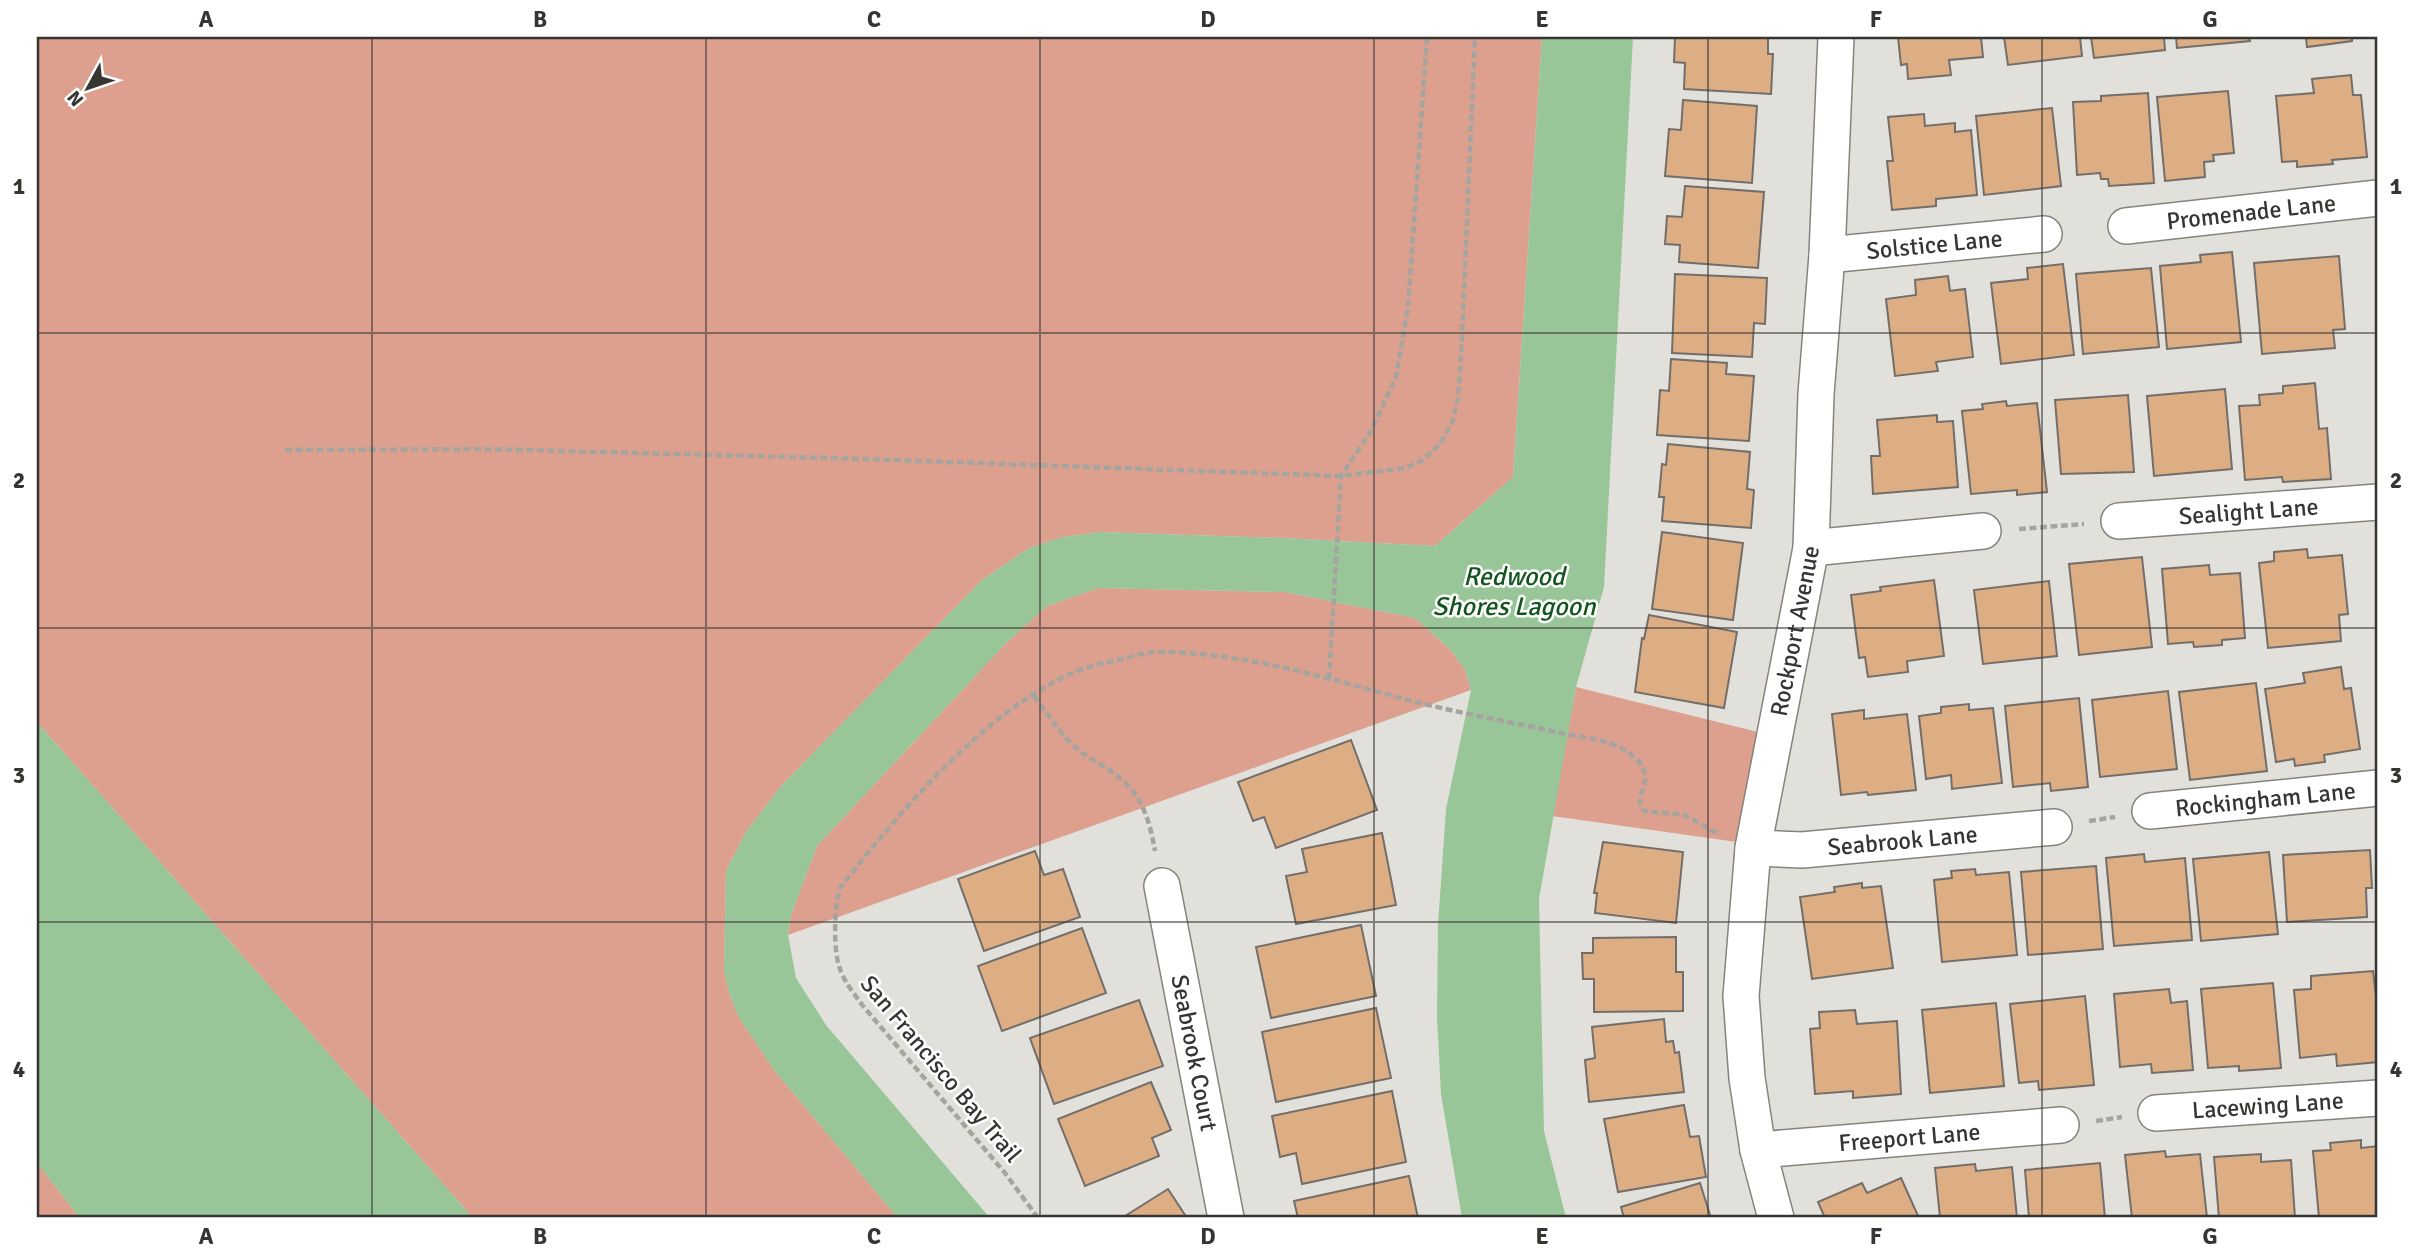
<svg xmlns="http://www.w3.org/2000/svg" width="2415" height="1255" font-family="Signika,sans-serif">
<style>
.green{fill:#dda08f}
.water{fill:#98c699}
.building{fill:#ddae84;stroke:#736e6a;stroke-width:2}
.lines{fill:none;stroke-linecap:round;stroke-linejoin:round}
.street-casing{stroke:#85837e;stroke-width:38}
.path{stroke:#a6a49f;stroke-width:4.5;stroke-dasharray:7 3.5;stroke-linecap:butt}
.street{stroke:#fff;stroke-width:35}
.grid{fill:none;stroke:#363532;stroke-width:2;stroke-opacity:0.55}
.labels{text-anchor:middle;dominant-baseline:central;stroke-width:5;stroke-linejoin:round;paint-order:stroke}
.street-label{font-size:24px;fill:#363532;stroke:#fff}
.water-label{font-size:26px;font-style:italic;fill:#13551d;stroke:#fff}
.neatline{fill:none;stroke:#363532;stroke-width:2.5}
.grid-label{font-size:23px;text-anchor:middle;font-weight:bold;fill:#363532}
</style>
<rect width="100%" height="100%" fill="#e2e0da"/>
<!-- green -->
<g class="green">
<polygon points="37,37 1542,37 1513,477 1435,546 1283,538 1101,532 1062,537 1029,548 982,580 782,785 746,832 726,871 724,970 729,992 738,1016 774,1070 898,1218 473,1218 37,722"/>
<polygon points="1098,588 1285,592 1415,618 1450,649 1465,670 1471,690 788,935 791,915 817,846 1006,643 1047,606"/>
<polygon points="1576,687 1762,733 1737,842 1552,816"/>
<polygon points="37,1163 80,1218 37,1218"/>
</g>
<!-- water -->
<g class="water">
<polygon points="1542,37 1633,37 1604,587 1576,687 1539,899 1544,1131 1566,1218 1462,1218 1441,1094 1437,1016 1438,925 1446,809 1471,690 1465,670 1450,649 1415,618 1285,592 1098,588 1047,606 1006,643 817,846 791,915 788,935 796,978 826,1025 990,1218 898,1218 774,1070 738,1016 729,992 724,970 726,871 746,832 782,785 982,580 1029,548 1062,537 1101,532 1283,538 1435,546 1513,477"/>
<polygon points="37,722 473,1218 80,1218 37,1163"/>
</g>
<!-- building -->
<g class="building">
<polygon points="1675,37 1768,37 1768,54 1773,54 1771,94 1684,89 1685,63 1674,62"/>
<polygon points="1898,37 1981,37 1983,57 1949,60 1951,75 1908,79 1907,64 1901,65"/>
<polygon points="2004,37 2080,37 2082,56 2008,65"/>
<polygon points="2091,37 2164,37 2165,50 2094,58"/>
<polygon points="2176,37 2249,37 2250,41 2177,48"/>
<polygon points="2306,37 2352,37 2352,41 2307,47"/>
<polygon points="2351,75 2353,95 2361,95 2367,157 2332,160 2333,164 2297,167 2297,161 2282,162 2276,96 2314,93 2312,79"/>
<polygon points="2228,91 2234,153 2213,155 2214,161 2204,162 2205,177 2165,181 2157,97"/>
<polygon points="2148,93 2154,183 2109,186 2108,179 2101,179 2100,173 2077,175 2073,102 2101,101 2101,96"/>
<polygon points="1683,100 1757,106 1752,183 1665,176 1669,129 1681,130"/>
<polygon points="2052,108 2061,186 1984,195 1976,116"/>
<polygon points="1924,114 1925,126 1955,123 1955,132 1971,130 1977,195 1936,199 1936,206 1892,210 1887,161 1893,161 1888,117"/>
<polygon points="1685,186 1764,192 1758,268 1679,262 1680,245 1665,244 1667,216 1682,217"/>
<polygon points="2232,252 2241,342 2167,349 2160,266 2201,262 2200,255"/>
<polygon points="2339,256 2345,329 2333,330 2335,348 2262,354 2254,263"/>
<polygon points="2063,264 2074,355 2001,364 1991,283 2028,279 2027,268"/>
<polygon points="2151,268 2159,347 2083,354 2076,274"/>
<polygon points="1675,274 1767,278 1765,324 1754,323 1752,357 1672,353"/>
<polygon points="1948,276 1950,291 1965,289 1973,357 1936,362 1938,371 1895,376 1886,299 1916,295 1915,280"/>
<polygon points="1671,359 1727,363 1726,374 1754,376 1749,441 1657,435 1660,390 1669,391"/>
<polygon points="2315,383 2319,429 2327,428 2331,479 2283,482 2282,477 2245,480 2239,406 2260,405 2259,395 2283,393 2283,386"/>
<polygon points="2225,389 2232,469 2154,476 2147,396"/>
<polygon points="2128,395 2134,472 2061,474 2055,400"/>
<polygon points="2006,401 2007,406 2037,403 2047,492 2017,495 2017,490 1971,494 1962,411 1983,409 1982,404"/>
<polygon points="1937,415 1937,422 1953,421 1958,487 1873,494 1871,456 1880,456 1877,420"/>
<polygon points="1668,444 1750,452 1747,489 1754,490 1751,528 1662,521 1664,497 1659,497 1662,464 1666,465"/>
<polygon points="1662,532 1743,543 1733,620 1652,609"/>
<polygon points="2307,549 2308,558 2342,555 2348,614 2339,615 2341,641 2268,648 2259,563 2274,561 2274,552"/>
<polygon points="2142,557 2152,647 2079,655 2069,564"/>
<polygon points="2209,565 2210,575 2240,573 2245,638 2222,640 2222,645 2194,647 2193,642 2168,644 2162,569"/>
<polygon points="1934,580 1944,656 1907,661 1908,672 1868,677 1865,657 1859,658 1851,595 1881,591 1880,587"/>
<polygon points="2049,581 2057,656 1983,664 1974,590"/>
<polygon points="1649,615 1737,632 1724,708 1635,692 1642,638 1644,639"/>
<polygon points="2341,667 2344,689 2351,688 2360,749 2324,755 2325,762 2295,766 2294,759 2276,762 2265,689 2305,683 2303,673"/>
<polygon points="2256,683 2267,771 2190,780 2179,692"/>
<polygon points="2168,691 2177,769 2100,777 2092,700"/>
<polygon points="2079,698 2088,787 2051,791 2050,783 2013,787 2005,706"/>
<polygon points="1969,704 1969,710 1993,708 2002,783 1952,789 1951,775 1926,779 1919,716 1941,713 1941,707"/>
<polygon points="1864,710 1864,719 1907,714 1916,790 1868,795 1867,792 1841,795 1832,714"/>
<polygon points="1351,740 1377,810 1276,848 1264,817 1253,821 1238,782"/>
<polygon points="1382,833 1396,905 1296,924 1286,876 1307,872 1302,849"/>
<polygon points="1603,842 1683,852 1676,923 1595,913 1597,893 1594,893"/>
<polygon points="2370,850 2372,888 2366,888 2367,917 2287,922 2283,855"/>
<polygon points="1035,851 1044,875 1063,869 1080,917 984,951 958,879"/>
<polygon points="2269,852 2278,934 2201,941 2193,859"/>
<polygon points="2144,854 2145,862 2185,858 2192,940 2114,946 2106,858"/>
<polygon points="2096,866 2103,949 2028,955 2021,872"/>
<polygon points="1975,869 1976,875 2009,872 2017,955 1942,962 1934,880 1952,878 1951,871"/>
<polygon points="1862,883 1862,888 1881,886 1893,968 1812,979 1800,897 1835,892 1834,887"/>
<polygon points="1361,925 1376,996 1271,1018 1256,947"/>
<polygon points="1082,928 1106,993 1002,1031 978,966"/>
<polygon points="1676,937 1676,972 1683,972 1683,1011 1594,1012 1594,979 1583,979 1582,953 1593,953 1593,938"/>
<polygon points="2373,971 2378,1012 2378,1062 2337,1066 2336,1054 2300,1058 2294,990 2311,989 2311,976"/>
<polygon points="2273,983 2281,1068 2239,1071 2239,1066 2208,1068 2201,989"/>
<polygon points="2169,989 2171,1003 2187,1001 2193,1070 2152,1073 2151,1064 2120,1067 2114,994"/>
<polygon points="2085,996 2094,1085 2039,1090 2038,1081 2019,1083 2010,1004"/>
<polygon points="1139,1000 1163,1066 1054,1104 1030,1038"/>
<polygon points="1996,1003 2004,1086 1930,1093 1922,1010"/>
<polygon points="1376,1008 1391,1078 1276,1102 1262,1032"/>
<polygon points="1855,1010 1857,1024 1897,1021 1901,1094 1853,1098 1853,1091 1815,1094 1810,1029 1820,1028 1819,1012"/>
<polygon points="1664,1019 1666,1042 1673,1041 1675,1053 1679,1052 1684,1092 1589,1102 1585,1060 1595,1058 1592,1027"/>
<polygon points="1151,1082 1171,1130 1152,1138 1159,1156 1085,1186 1058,1119"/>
<polygon points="1392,1091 1406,1162 1302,1184 1296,1153 1280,1157 1272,1116"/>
<polygon points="1684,1105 1690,1137 1699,1136 1706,1177 1618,1192 1604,1119"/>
<polygon points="2361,1140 2361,1148 2378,1146 2378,1218 2354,1218 2354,1216 2319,1218 2313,1151 2331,1150 2330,1143"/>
<polygon points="2165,1151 2166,1157 2200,1154 2207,1218 2132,1218 2125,1155"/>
<polygon points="2261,1154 2261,1162 2291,1160 2295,1218 2219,1218 2214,1157"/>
<polygon points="2100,1163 2105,1218 2029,1218 2025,1170"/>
<polygon points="1975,1164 1976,1171 2012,1167 2017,1218 1940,1218 1935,1168"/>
<polygon points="1409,1176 1418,1218 1298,1218 1294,1201"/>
<polygon points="1901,1178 1919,1218 1825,1218 1818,1202 1862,1183 1867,1193"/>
<polygon points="1700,1183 1711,1218 1624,1218 1621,1207"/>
<polygon points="1168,1189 1187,1218 1122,1218"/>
</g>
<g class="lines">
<!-- street casing -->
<g class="street-casing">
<g id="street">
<path id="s1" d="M2126,226L2378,198"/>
<path id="s2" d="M1827,255L2044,234"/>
<path id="s3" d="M2119,521L2378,502"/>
<polyline points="1811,548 1983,531"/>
<path id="s4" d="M2150,811L2378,788"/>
<path id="s5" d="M1753,848L1802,850L2054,827"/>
<path id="s6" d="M1162,886L1226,1218"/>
<path id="s7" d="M2156,1113L2378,1098"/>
<path id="s8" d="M1758,1150L2061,1125"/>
<path id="s9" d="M1776,1218L1758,1150L1747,1078L1741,996L1753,848L1811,548L1816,394L1827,255L1836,37"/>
</g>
</g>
<!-- path -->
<g class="path">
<polyline points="285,450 486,449 865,459 1341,476 1405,468 1421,461 1433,451 1442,441 1453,420 1458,396 1461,359 1475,37"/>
<polyline points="2019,529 2084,524"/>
<polyline points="1329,679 1341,476 1371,431 1396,377 1408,307 1427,37"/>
<path d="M1034,696C1048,714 1061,736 1080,751C1089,759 1102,764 1112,772C1141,792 1149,817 1155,851"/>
<polyline points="2089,821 2115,817"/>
<polyline points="2096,1121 2122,1117"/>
<path d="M1038,1218L1005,1173L863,1006C855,995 845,983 840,969C833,951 834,907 840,888C899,813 978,718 1066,676C1084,667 1103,663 1122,659C1133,656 1146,652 1158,652C1244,652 1330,679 1412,701C1460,713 1509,722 1557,732C1576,737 1601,738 1619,747C1625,749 1636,758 1640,763C1655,786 1631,796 1644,811L1685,815L1720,835"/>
</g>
<!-- street -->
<use href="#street" class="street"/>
</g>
<!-- grid -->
<path class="grid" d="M372,37V1218M706,37V1218M1040,37V1218M1374,37V1218M1708,37V1218M2042,37V1218M37,333H2378M37,628H2378M37,922H2378"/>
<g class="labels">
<!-- street labels -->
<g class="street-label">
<text stroke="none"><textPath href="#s1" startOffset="126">Promenade Lane</textPath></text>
<text stroke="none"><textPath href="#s2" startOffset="108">Solstice Lane</textPath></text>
<text stroke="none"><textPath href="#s3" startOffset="130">Sealight Lane</textPath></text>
<text stroke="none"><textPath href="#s9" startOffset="595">Rockport Avenue</textPath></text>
<text stroke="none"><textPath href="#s4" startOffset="116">Rockingham Lane</textPath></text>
<text stroke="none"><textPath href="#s5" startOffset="150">Seabrook Lane</textPath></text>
<text stroke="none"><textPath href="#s6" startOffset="170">Seabrook Court</textPath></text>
<text transform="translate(941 1069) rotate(50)">San Francisco Bay Trail</text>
<text stroke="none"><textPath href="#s7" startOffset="112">Lacewing Lane</textPath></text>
<text stroke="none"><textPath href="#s8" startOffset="152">Freeport Lane</textPath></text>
</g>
<!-- water labels -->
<g class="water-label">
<text x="1514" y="577">Redwood<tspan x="1514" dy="30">Shores Lagoon</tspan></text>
</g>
</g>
<!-- border -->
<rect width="2415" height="1255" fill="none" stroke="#ffffff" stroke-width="77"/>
<!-- north arrow -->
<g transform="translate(88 88) rotate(230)" stroke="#ffffff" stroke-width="5" paint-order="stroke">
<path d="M0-5L12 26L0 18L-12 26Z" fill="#363532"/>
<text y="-10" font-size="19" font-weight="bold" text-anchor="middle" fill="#363532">N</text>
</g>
<rect x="38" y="38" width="2338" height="1178" class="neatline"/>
<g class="grid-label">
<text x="206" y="27">A</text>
<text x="540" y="27">B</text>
<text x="874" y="27">C</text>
<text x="1208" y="27">D</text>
<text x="1542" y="27">E</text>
<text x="1876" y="27">F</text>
<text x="2210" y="27">G</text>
<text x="19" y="194">1</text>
<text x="2396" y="194">1</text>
<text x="19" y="488">2</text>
<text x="2396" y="488">2</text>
<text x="19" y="783">3</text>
<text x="2396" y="783">3</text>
<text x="19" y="1077">4</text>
<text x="2396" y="1077">4</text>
<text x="206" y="1244">A</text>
<text x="540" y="1244">B</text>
<text x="874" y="1244">C</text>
<text x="1208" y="1244">D</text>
<text x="1542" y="1244">E</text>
<text x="1876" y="1244">F</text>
<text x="2210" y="1244">G</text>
</g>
</svg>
